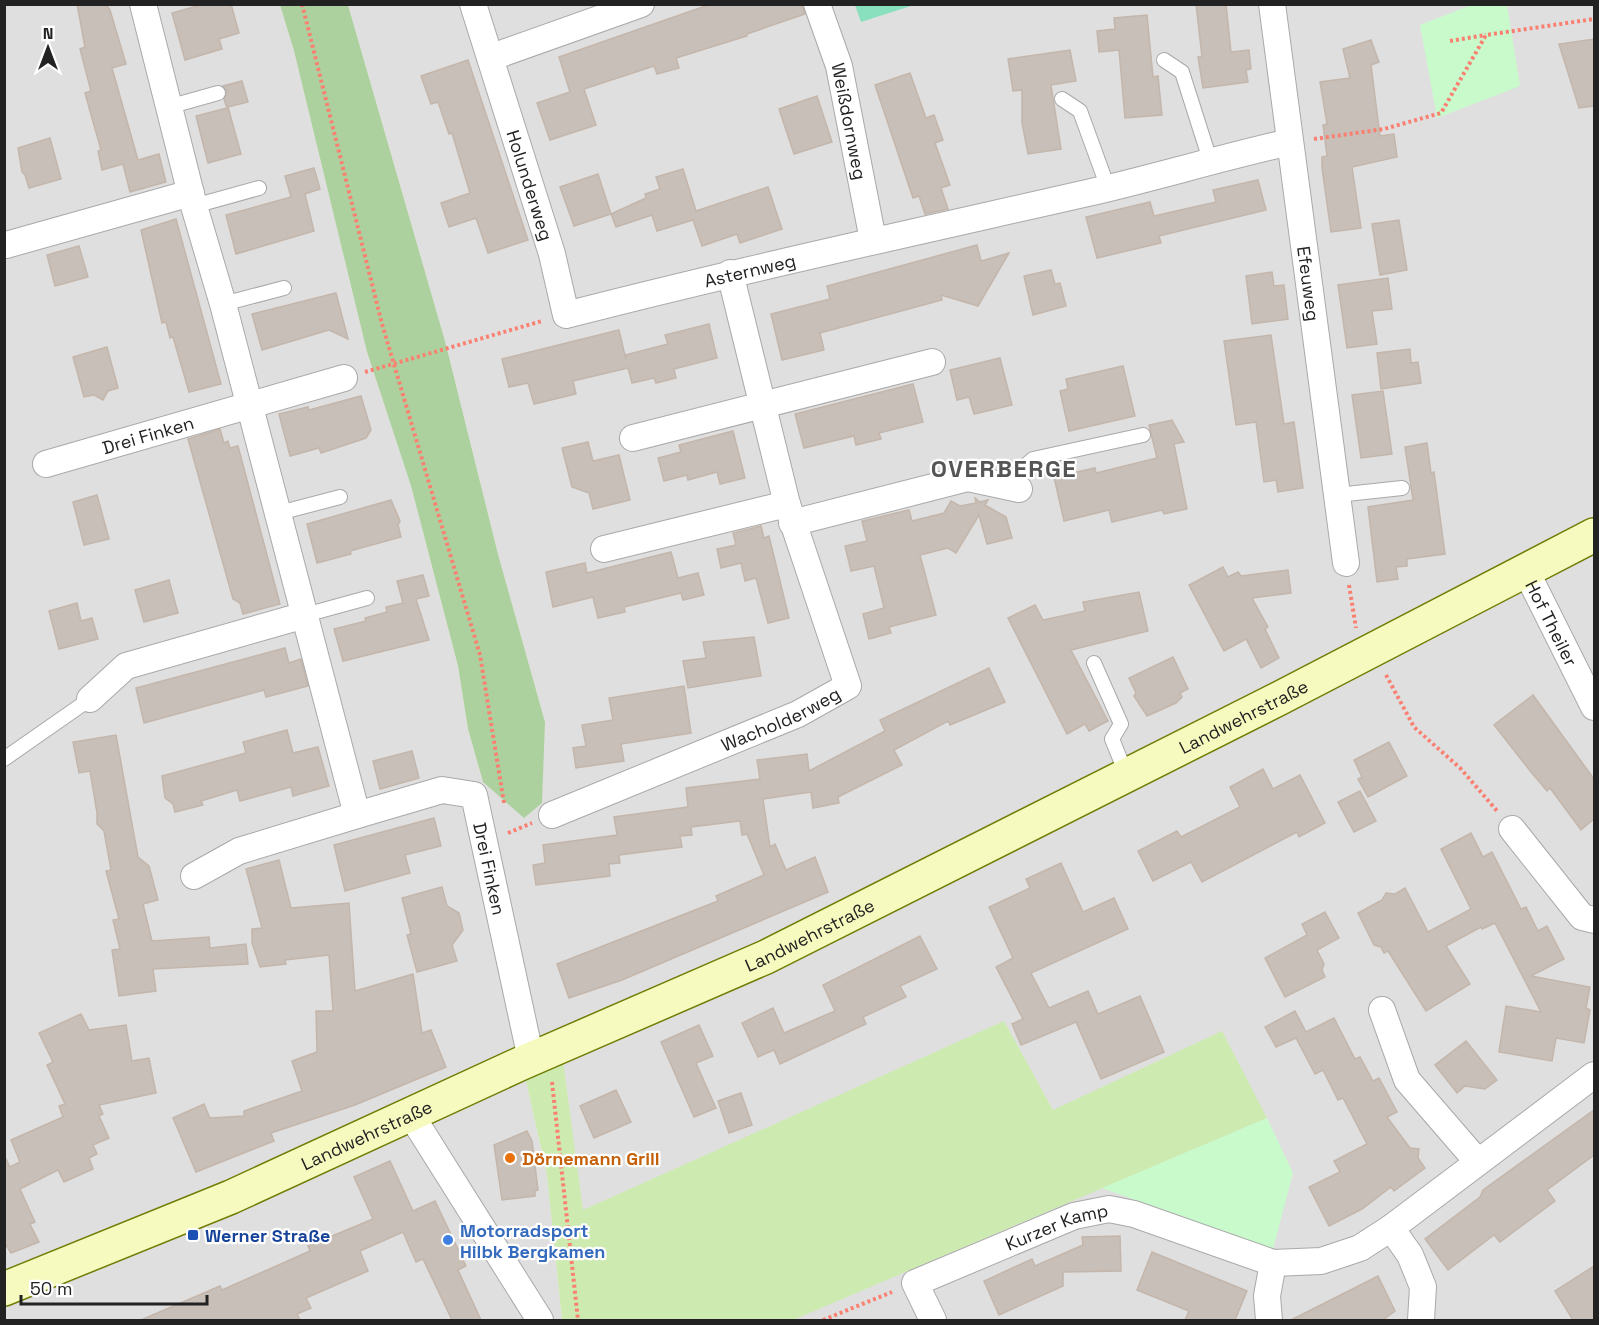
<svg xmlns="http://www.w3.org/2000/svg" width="1599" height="1325" font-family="'Space Grotesk',sans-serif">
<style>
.residential{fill:#e0dfdf}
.grass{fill:#cdebb0}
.forest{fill:#add19e}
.park{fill:#c8facc}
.pitch{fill:#88e0be}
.building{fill:#c7bfb8;stroke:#c4b6ab;stroke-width:1.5}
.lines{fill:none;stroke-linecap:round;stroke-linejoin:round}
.lane-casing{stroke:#a9a9a9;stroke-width:16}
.street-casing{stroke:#a9a9a9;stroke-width:28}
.secondary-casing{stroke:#707d05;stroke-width:36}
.path{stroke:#fa8072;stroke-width:4;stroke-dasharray:3 3;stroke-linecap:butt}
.lane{stroke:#fff;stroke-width:14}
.street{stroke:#fff;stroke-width:26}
.secondary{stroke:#f7fabf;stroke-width:33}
.food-dot{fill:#e8710a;stroke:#fff;stroke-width:2}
.transit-dot{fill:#1a4fb4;stroke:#fff;stroke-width:2}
.shop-dot{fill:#3f7fe0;stroke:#fff;stroke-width:2}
.labels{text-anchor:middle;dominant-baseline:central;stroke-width:4.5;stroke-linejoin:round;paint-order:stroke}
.street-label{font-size:18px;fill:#222;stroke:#fff}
.food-label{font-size:18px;font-weight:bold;fill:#c56008;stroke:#fff;text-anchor:start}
.shop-label{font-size:18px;font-weight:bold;fill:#366cbe;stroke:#fff;text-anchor:start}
.transit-label{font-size:18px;font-weight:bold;fill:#164399;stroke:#fff;text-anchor:start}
.district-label{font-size:24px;font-weight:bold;letter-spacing:1.5px;fill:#555;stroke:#fff}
</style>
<rect width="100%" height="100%" fill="#f2efe9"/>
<!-- residential -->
<g class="residential">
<polygon points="5,5 280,5 294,51 367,352 411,486 458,666 468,729 483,782 524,817 545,722 498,554 445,341 348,5 1594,5 1594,529 522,1063 547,1175 562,1320 5,1320"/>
<polygon points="1594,541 1594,1320 596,1320 561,1046"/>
</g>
<!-- grass -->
<polygon class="grass" points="1004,1021 1053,1110 1222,1031 1267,1118 793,1320 562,1320 547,1175 522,1063 561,1046 583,1210"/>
<!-- forest -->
<polygon class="forest" points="280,5 348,5 445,341 498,554 545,722 542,803 524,818 483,782 468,729 458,666 411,486 367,352 294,51"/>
<!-- park -->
<g class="park">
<polygon points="1474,4 1507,5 1520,86 1437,118 1420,25"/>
<polygon points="1267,1118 1293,1173 1273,1249 1102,1188"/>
</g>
<!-- pitch -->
<polygon class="pitch" points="855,5 855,4 914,5 861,22"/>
<!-- building -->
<g class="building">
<polygon points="77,4 106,4 110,10 126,64 112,68 138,160 159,154 166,182 130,192 123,164 102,170 98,151 101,150 85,93 91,91 80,49 85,47"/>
<polygon points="204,4 231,4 239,33 219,39 222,49 185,60 172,13"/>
<polygon points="711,4 802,4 805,14 747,34 747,36 676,58 679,68 657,74 654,66 584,89 596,125 550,140 537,103 570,92 559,57"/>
<polygon points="1196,4 1226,4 1231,52 1249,50 1251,69 1246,70 1248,82 1203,88 1198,57 1202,57"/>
<polygon points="1147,15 1153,77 1158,76 1162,115 1125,118 1119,50 1099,52 1097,31 1115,29 1114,18"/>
<polygon points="1594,39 1594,106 1579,108 1559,44"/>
<polygon points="1371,40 1379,62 1371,65 1380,136 1394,134 1397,157 1352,167 1361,228 1331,232 1322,168 1322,157 1327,156 1323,125 1327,124 1320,82 1350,78 1343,49"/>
<polygon points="1070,50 1076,81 1051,85 1061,149 1028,154 1022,123 1022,90 1013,91 1008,59"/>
<polygon points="468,60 528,240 488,253 476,218 449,227 441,203 470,193 452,133 449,134 438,102 431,104 421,76"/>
<polygon points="910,73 926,118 934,115 943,140 935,143 950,185 941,188 948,209 925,214 919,196 913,198 875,85"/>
<polygon points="242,81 248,102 228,107 241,154 208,163 196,116 227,108 224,99 227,91 223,86"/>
<polygon points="817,96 832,142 794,154 779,109"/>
<polygon points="50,138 61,179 29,188 25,175 22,172 18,148"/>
<polygon points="314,168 320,189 305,194 314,231 236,254 226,215 291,197 285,176"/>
<polygon points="683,169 696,211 768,187 782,229 740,243 737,234 702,246 693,220 657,231 652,215 616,227 611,214 646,198 645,194 660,189 656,177"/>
<polygon points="598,174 611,214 574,226 560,187"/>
<polygon points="1258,180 1266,210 1159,236 1161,243 1097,258 1086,217 1150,202 1154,216 1216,202 1213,190"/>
<polygon points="176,219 221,384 189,392 173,337 170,338 166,322 162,323 141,230"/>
<polygon points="1399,220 1407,270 1380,275 1372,224"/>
<polygon points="977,245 981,261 1009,253 978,306 941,295 942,300 820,333 824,350 782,360 771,314 830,299 827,286"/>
<polygon points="79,246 88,277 55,286 47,255"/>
<polygon points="1051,270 1055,284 1060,283 1066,306 1033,315 1024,276"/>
<polygon points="1272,272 1274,286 1284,285 1288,319 1252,324 1246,276"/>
<polygon points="1388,278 1392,309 1372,311 1377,344 1347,348 1338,285"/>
<polygon points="336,293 348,339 329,330 262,350 252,314"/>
<polygon points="709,324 717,358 674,369 676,378 656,383 654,378 632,383 628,368 573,381 576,394 534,404 528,383 509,387 502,359 619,330 626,360 625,355 668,344 665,335"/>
<polygon points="1271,335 1284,424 1294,422 1303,488 1278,492 1276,480 1264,482 1256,422 1236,425 1224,341"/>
<polygon points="107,347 118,388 108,391 103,400 94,395 84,397 73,357"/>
<polygon points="1410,349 1411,363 1418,362 1421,383 1381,389 1377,353"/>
<polygon points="1000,358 1012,405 974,414 969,397 957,400 950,370"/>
<polygon points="1123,366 1135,416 1069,431 1060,391 1068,389 1066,379"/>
<polygon points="913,384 923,422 879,433 881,439 856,445 854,436 804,448 795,414"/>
<polygon points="1383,391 1392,454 1361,458 1352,395"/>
<polygon points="361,396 371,430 366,438 321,453 319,448 290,456 279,414 308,407 309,410"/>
<polygon points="1172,420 1184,442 1174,444 1187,509 1164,514 1162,510 1112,522 1109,510 1064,521 1054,477 1095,468 1096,473 1157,458 1149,425"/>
<polygon points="220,429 224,443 228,441 230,448 238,446 280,604 243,614 240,603 233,599 188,439"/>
<polygon points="733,431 745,478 720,484 717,472 688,480 687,475 664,481 658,458 681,452 679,445"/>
<polygon points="588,442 593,461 619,455 630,500 593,509 589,493 572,487 562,448"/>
<polygon points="1427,443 1431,473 1434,472 1445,554 1407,559 1407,566 1396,567 1398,579 1377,582 1368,507 1413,500 1405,447"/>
<polygon points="97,495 109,539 84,545 73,502"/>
<polygon points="975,498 980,502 988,500 985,505 1006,517 1012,538 987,544 979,515 956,553 948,548 920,555 936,615 889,627 891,633 869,639 863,614 884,608 874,566 851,571 845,546 867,541 862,521 909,510 912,521 944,513 951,501 960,506 976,503"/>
<polygon points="391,500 400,521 398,525 401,537 350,551 351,554 317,563 307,524"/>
<polygon points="761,526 764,538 769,536 789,618 768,623 756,578 745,581 741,563 721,568 717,549 736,545 733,533"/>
<polygon points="671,552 678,578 698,573 704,595 683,600 681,593 624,607 625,612 598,618 593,597 553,607 546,572 585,563 587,573"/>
<polygon points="1223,567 1228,577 1238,572 1241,576 1288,570 1291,593 1252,598 1268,627 1265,629 1279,658 1261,668 1246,639 1224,651 1189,585"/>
<polygon points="423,575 429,596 416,599 429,640 343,661 334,629 366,621 365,618 387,612 386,607 403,603 397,581"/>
<polygon points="169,580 178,613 144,622 135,590"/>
<polygon points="1139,592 1148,631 1071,650 1108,721 1089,731 1085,724 1067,734 1008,618 1035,605 1043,620 1085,611 1083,602"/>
<polygon points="77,603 81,621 92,618 98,639 59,649 49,611"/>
<polygon points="754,637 761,676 688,688 683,661 706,658 703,642"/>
<polygon points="285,648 289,663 301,659 308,686 266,697 264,690 144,723 136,688"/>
<polygon points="1173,657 1188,689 1180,693 1182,697 1176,703 1147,716 1134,696 1136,693 1129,678"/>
<polygon points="989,668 1005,702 950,725 948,721 894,750 902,765 838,797 839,803 813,808 811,792 763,799 770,847 775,844 786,870 815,857 828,892 622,980 569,998 557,964 718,901 716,896 764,875 747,834 742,835 740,821 691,827 692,835 680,836 682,847 619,855 620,863 609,864 610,876 536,885 533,865 545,863 543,845 617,835 614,817 688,807 686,788 760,779 757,760 807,754 809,771 885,731 880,720"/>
<polygon points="684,686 691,733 621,744 624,761 576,768 573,748 586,746 582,725 613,720 609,698"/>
<polygon points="1533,695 1594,779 1594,819 1581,830 1550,788 1547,791 1531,772 1494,725"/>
<polygon points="287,730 293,753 318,747 329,786 293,796 291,787 240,801 237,790 201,801 203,805 175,812 173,804 165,798 162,776 246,753 243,742"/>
<polygon points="116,735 138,857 149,866 158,900 143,904 152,941 209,937 210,948 246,944 248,964 153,969 156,991 119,996 112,950 120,949 113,920 119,919 106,871 111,870 104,831 97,824 97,813 90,771 79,773 73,742"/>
<polygon points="1389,742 1407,776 1368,797 1358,779 1362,777 1354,760"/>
<polygon points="412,751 419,778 380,789 373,761"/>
<polygon points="1263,769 1273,789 1300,775 1325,823 1299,837 1297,832 1202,882 1191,862 1153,881 1138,851 1177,831 1181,837 1240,807 1230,787"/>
<polygon points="1360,791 1376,821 1354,832 1338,802"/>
<polygon points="434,818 441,846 405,855 410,873 345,891 334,845"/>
<polygon points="1471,833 1483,857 1492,852 1521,909 1526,907 1538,931 1547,926 1564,959 1531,976 1590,987 1586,1008 1590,1010 1584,1043 1556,1038 1552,1061 1499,1052 1506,1006 1541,1012 1495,923 1482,929 1481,927 1446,946 1470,984 1426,1011 1388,951 1384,953 1381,947 1374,945 1358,913 1382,900 1386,893 1395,894 1405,888 1428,932 1471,909 1441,849"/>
<polygon points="279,860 291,908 349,903 355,991 413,974 422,1033 431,1030 446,1067 355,1105 271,1133 274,1141 196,1172 173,1118 204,1104 210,1118 244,1116 244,1111 302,1091 292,1061 317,1052 316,1011 333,1011 329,955 285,960 286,964 260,967 252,943 252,929 262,928 246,869"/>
<polygon points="1061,863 1083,912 1114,898 1128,929 1031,973 1049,1008 1088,991 1098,1014 1140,996 1164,1052 1101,1079 1076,1022 1021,1045 1012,1024 1023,1019 996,967 1013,958 989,907 1030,888 1026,879"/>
<polygon points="442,887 447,906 459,913 463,930 452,945 457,961 417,972 407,935 411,934 402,898"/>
<polygon points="1325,912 1339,938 1317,950 1324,964 1322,970 1325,977 1285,997 1265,958 1307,935 1302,924"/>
<polygon points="920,936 937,969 900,986 906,997 863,1017 866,1024 780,1064 774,1050 758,1057 742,1023 773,1008 784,1033 835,1011 823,985"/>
<polygon points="1295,1011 1306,1032 1334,1018 1355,1059 1360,1057 1373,1081 1379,1078 1397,1112 1387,1117 1410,1148 1419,1149 1418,1158 1425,1168 1394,1191 1391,1187 1362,1209 1329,1226 1309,1187 1340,1172 1334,1161 1367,1144 1343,1098 1338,1100 1323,1070 1315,1074 1296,1038 1276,1047 1265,1027"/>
<polygon points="81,1014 89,1030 126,1025 132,1061 149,1058 156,1093 99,1105 103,1114 99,1116 109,1138 93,1145 97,1154 89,1158 93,1169 64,1182 58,1170 20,1189 35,1222 30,1224 39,1242 11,1253 4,1242 4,1155 10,1167 20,1162 11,1140 63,1117 59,1106 65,1104 47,1065 53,1062 39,1033"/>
<polygon points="699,1025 713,1056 696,1063 716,1108 694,1117 661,1042"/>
<polygon points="1466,1041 1497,1080 1485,1089 1465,1086 1457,1093 1435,1065"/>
<polygon points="616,1090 631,1122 594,1138 580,1106"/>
<polygon points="741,1093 752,1125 729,1133 718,1101"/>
<polygon points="1594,1110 1594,1155 1547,1190 1555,1201 1500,1242 1494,1235 1448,1270 1425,1239 1480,1197 1483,1190"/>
<polygon points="527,1131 532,1141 538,1190 535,1191 535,1196 502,1200 494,1145"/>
<polygon points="390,1161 413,1211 435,1201 466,1266 458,1270 481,1320 452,1320 423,1259 416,1262 403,1232 360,1251 368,1271 306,1298 311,1308 297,1314 300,1320 141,1320 220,1286 222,1290 310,1251 308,1246 373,1219 354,1177"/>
<polygon points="1120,1236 1121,1271 1063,1272 1063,1286 999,1315 984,1281 1032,1259 1035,1266 1083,1245 1082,1237"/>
<polygon points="1152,1252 1247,1291 1235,1320 1185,1320 1189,1311 1137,1290"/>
<polygon points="1594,1266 1594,1320 1573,1320 1555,1291"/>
<polygon points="1378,1276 1395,1311 1383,1320 1291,1320"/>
</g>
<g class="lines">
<!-- lane casing -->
<g class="lane-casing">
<g id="lane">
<polyline points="1164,60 1182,72 1210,160"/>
<polyline points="1062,99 1080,111 1108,188"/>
<polyline points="168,107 218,93"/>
<polyline points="194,206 259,188"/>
<polyline points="223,304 284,288"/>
<polyline points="1004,485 1033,459 1143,435"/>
<polyline points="1337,495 1402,488"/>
<polyline points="279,513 340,497"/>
<polyline points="305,615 367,598"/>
<polyline points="1094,663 1121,724 1112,739 1127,776"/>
<polyline points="4,759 90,699"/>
</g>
</g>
<!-- street casing -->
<g class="street-casing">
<g id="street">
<path id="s1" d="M143,4L194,206L223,304L357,815L442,790L474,795L531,1059"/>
<path id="s2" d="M473,4L552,254L566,315C745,269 925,230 1105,189C1167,174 1228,156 1290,142"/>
<path id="s3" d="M817,4L839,66L873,240"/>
<path id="s4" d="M1272,4L1346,563"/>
<polyline points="492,57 641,4"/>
<polyline points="6,245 191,193"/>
<polyline points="633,438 932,362"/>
<path id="s5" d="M46,464L344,378"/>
<polyline points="792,523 968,478 1019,489"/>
<polyline points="604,549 787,504"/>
<path id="s6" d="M1526,571L1594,707"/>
<polyline points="90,699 126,666 305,615"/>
<path id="s7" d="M552,815L798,714L848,686L787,504L730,273"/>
<polyline points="1512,829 1582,917 1594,920"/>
<polyline points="194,876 239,851 357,815"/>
<polyline points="1382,1010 1407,1080 1477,1161"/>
<polyline points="411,1115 540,1320"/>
<polyline points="1391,1228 1410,1255 1423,1287 1421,1320"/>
<path id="s8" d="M933,1320L915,1283L1074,1216L1109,1209L1134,1214L1273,1263L1321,1261L1360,1248L1391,1228L1594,1075"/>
<polyline points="1269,1320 1267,1296 1273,1263"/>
</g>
</g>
<!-- secondary casing -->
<g class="secondary-casing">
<g id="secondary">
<path id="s9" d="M4,1289L231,1197L522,1063L766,957L1280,698L1594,535"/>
</g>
</g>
<!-- path -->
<g class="path">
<polyline points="302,4 382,324 480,655 504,803"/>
<polyline points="1450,41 1486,35"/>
<polyline points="1314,139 1384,129 1441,113 1486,35 1594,19"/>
<polyline points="365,372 542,321"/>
<polyline points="1349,585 1356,628"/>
<polyline points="1386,675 1414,727 1461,769 1498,812"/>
<polyline points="508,833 532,823"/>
<polyline points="552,1082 578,1320"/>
<polyline points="823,1320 892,1292"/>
</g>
<!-- lane -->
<use href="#lane" class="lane"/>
<!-- street -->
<use href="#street" class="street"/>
<!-- secondary -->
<use href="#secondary" class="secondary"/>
</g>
<!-- markers -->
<circle class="food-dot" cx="510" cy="1158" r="6"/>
<rect class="transit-dot" x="187" y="1229" width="12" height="12" rx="3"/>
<circle class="shop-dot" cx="448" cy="1240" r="6"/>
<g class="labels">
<!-- street labels -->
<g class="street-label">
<text stroke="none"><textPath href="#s3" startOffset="122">Weißdornweg</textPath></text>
<text stroke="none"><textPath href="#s2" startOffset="190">Holunderweg</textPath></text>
<text stroke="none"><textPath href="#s2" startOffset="514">Asternweg</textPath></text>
<text stroke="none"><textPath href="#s4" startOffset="282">Efeuweg</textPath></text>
<text stroke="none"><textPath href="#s5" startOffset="106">Drei Finken</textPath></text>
<text stroke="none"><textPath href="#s6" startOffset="58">Hof Theiler</textPath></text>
<text stroke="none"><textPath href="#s9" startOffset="1366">Landwehrstraße</textPath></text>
<text stroke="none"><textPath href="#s7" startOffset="248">Wacholderweg</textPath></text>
<text stroke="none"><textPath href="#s1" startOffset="1035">Drei Finken</textPath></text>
<text stroke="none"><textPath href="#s9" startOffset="880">Landwehrstraße</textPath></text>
<text stroke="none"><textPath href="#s9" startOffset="394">Landwehrstraße</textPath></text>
<text stroke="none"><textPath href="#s8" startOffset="194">Kurzer Kamp</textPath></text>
</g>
<!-- food labels -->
<g class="food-label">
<text x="522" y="1158">Dörnemann Grill</text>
</g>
<!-- shop labels -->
<g class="shop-label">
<text x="460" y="1230">Motorradsport<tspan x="460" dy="21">Hilbk Bergkamen</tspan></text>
</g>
<!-- transit labels -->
<g class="transit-label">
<text x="205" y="1235">Werner Straße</text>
</g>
<!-- district labels -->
<g class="district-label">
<text x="1004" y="468">OVERBERGE</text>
</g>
</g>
<!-- border -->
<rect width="1599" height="1325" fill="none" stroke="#222222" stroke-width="12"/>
<!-- north arrow -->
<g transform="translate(48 48)" stroke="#ffffff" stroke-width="4.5" paint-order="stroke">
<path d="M0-4.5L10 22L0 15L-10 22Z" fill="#222222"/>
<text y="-9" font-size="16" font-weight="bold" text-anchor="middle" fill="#222222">N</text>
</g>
<!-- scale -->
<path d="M21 1295v9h186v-9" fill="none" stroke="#222222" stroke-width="3"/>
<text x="30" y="1295" font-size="18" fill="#222222" stroke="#ffffff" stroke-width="4.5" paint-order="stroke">50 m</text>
</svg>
